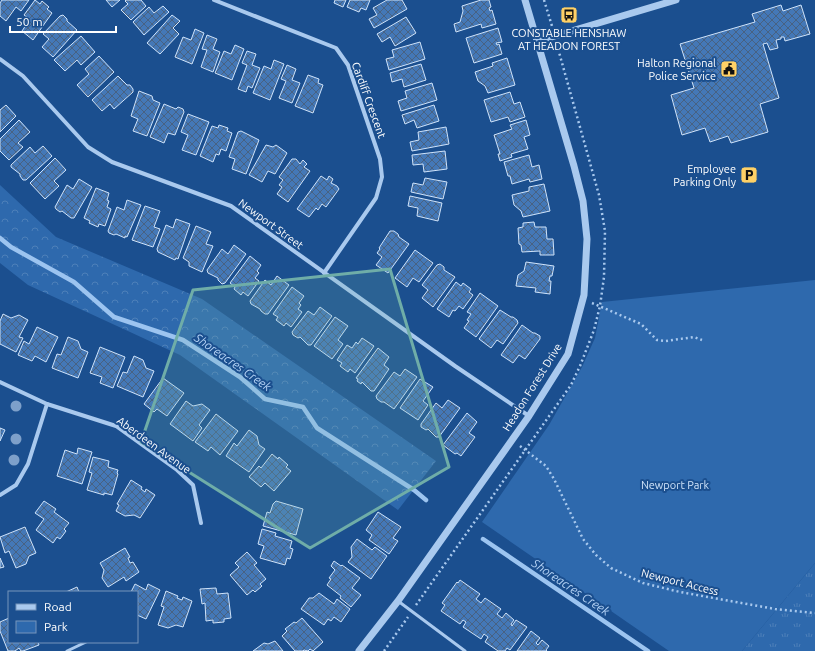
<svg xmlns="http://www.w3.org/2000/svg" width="815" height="651" font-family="Ubuntu,sans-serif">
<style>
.grass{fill:url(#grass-tufts)}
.forest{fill:url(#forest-crowns)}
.green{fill:#2e69ad}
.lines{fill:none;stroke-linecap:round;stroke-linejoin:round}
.stream{stroke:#9cc4f0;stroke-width:4.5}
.building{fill:url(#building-cross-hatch);stroke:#cfe3fa}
.path{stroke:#a9c9ee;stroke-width:2.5;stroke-dasharray:2 3;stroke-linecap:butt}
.service{stroke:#a9c9ee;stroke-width:3}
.minor{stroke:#a9c9ee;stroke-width:4}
.tertiary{stroke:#a9c9ee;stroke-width:7}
.tree{fill:#7ea0ca}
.marked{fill:#6fada8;fill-opacity:0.2;stroke:#6fada8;stroke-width:3;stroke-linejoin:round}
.labels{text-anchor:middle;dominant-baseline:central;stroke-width:4;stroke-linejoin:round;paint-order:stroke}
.poi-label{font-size:11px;fill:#fff;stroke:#1b4f8f;text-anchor:end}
.street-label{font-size:11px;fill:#fff;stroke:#1b4f8f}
.park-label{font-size:11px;fill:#cfe3fa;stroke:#1b4f8f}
.water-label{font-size:12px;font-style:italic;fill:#b5d3f5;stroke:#1b4f8f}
</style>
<defs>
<pattern id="grass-tufts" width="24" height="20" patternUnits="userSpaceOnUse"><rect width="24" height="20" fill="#2e69ad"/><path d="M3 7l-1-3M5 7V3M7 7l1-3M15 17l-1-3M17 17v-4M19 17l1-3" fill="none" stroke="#4d80b9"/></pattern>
<pattern id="forest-crowns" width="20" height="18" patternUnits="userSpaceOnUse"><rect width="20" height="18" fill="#2e69ad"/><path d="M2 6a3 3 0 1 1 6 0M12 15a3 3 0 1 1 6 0" fill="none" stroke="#4d80b9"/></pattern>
<pattern id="building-cross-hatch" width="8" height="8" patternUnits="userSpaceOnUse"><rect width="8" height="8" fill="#4478b7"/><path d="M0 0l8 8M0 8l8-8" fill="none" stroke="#486282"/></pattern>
</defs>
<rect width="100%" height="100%" fill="#1b4f8f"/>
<!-- grass -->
<polygon class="grass" points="815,563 815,651 742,651"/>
<!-- forest -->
<polygon class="forest" points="0,185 56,237 202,299 436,461 398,510 180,355 28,285 0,263"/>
<!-- green -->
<polygon class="green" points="815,280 815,563 742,651 669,651 482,522 549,425 582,367 595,338 602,302"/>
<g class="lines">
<!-- stream -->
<g class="stream">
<polyline points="0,238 11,247 74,282 114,317 183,340 240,377 265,399 303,407 317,428 414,490 426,500"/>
<polyline points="483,539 648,651"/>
</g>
</g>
<!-- building -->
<g class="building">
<polygon points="2,0 29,0 21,11 16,7 6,21 0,16 0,3"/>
<polygon points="35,0 40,4 42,1 49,7 47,9 52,13 33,40 22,31 26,25 24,23 28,18 24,15"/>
<polygon points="106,0 120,0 112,7"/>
<polygon points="126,0 141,0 146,6 131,20 121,10 128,4 125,1"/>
<polygon points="335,0 346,0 343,7 334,3"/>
<polygon points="350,0 370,0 366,10 361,8 359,12 347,7"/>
<polygon points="387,0 402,0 407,9 374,28 369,19 377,15 373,8"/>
<polygon points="481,0 489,0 491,7 489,8 490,11 492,10 496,24 482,28 481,24 456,32 454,24 460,22 463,11 462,6"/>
<polygon points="781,5 783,11 801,5 810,34 785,41 784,37 781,37 781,39 776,40 778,48 770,50 767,43 763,44 779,98 760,104 768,132 731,143 728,136 710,142 705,128 682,135 671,95 694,88 680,44 755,22 752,14"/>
<polygon points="163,6 169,12 144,35 133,22 149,7 154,13"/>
<polygon points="63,15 67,19 67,21 77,30 53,57 42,47 49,39 43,34 60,16"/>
<polygon points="172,15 180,21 173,28 179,34 160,54 147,43"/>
<polygon points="406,17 416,33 395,46 390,37 382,42 377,34"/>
<polygon points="498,28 502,42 496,43 497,45 499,44 502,54 474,63 466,38"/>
<polygon points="195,29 204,33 192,64 175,57 183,37 191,40"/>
<polygon points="207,35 217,39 213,49 220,52 213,72 201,67 207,50 202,49"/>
<polygon points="81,36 95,52 81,65 77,60 65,71 54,60"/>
<polygon points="420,42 425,59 389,70 386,59 394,57 392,50"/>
<polygon points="235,45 244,49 232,80 215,73 224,51 231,54"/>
<polygon points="247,51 256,54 252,65 260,68 252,88 248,86 246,92 238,89 247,65 242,63"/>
<polygon points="99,56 114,72 88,97 77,85 89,74 85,69"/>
<polygon points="507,58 515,85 488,93 485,86 478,81 475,72 493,66 492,63"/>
<polygon points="274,60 284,64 270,100 253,93 264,66 271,69"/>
<polygon points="421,64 426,80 404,87 402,79 392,82 390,73"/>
<polygon points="287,65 296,69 292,80 300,83 292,103 279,98 286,81 281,79"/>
<polygon points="308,75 319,79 318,83 323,85 313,113 295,106"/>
<polygon points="118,76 127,85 130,85 133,89 133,92 114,109 110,104 102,111 92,100"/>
<polygon points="432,83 437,100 401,111 398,101 407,98 405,91"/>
<polygon points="139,91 152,96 153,100 160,103 147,136 133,131 138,119 131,116"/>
<polygon points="510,92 514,104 520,102 525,117 510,122 508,117 491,122 484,100"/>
<polygon points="164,104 176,109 178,107 183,109 184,112 175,135 168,133 164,143 150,137"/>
<polygon points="6,105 16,116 0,132 0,110"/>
<polygon points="434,105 439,121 417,128 414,120 405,124 402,115"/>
<polygon points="188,114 209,122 196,155 182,150 188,135 181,132"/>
<polygon points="19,120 30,132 18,143 23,147 9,160 0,151 0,139"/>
<polygon points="526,120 530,135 524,137 528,149 511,154 512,157 500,161 498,154 500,154 494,135 512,129 510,125"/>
<polygon points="219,125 228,128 227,131 232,133 226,151 221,149 219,155 216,154 213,162 200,156 212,126 218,128"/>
<polygon points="446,127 449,144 412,151 410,142 419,140 418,132"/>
<polygon points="241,131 259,140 246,174 232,169 235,159 229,157 238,132"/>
<polygon points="266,145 273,147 276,145 287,153 275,174 268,171 262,182 249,175"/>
<polygon points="43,146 52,156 26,180 23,180 20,176 20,174 11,167 11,165 30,147 35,153"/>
<polygon points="445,151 447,169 424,172 423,164 413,165 412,155"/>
<polygon points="529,155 532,167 539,165 542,179 530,182 529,179 512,184 510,176 508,176 504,162"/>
<polygon points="55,158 66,170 54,181 59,186 45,199 30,183"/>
<polygon points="292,159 296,159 300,164 303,160 307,164 304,167 310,171 288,202 277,194 282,187 279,185 283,180 279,177"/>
<polygon points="321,176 327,180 329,176 333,179 331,183 337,186 339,189 326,207 322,204 318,210 316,208 309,217 297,209"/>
<polygon points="425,178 447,182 443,199 411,192 413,183 423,185"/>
<polygon points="79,179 92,187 74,218 71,218 62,211 60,212 56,209 55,207 67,185 73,189"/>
<polygon points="544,184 550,211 523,217 521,211 514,205 512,195 529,191 529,187"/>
<polygon points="96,188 109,193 107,200 109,201 107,207 111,209 105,226 99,224 98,227 89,223 90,221 84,218"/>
<polygon points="410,196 442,203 438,221 417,216 418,208 408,206"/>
<polygon points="127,200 141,205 127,237 125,236 125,238 116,234 114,235 109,233 108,231 117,207 124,210"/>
<polygon points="145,206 160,211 154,227 160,229 153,247 132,240"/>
<polygon points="176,219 190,224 178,259 176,258 175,260 158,252 157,249 166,225 173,228"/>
<polygon points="534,222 535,227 546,227 547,239 553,239 554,255 540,255 540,251 522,252 521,245 519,244 518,228 523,227 523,223"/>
<polygon points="196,226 211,232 206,244 213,246 202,272 189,266 189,262 183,258"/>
<polygon points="390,231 394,231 398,234 399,237 409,244 388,273 376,265 382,257 377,253 380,249 379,248"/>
<polygon points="234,245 246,254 225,283 222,284 218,280 218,278 208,273 207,270 222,249 228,254"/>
<polygon points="415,250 433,263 419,282 413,278 407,287 395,278"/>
<polygon points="250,256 261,265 257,271 259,273 255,278 259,281 248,296 243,292 241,295 234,289 235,287 230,283"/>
<polygon points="526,262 554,266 552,276 550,276 549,281 551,281 550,294 535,292 536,288 516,286 518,275 524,271"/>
<polygon points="440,264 444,267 444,270 455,277 433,307 422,298 428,290 422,285 437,265"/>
<polygon points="277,276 289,285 268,314 265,314 261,311 260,309 251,304 250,301 265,280 271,285"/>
<polygon points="456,282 461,286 463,283 471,289 469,292 473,295 463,309 459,306 455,311 453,310 449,317 437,309"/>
<polygon points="292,287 304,296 299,303 301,305 298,309 302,312 291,327 286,323 284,326 276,320 278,317 273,314"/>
<polygon points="480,293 498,306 476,337 464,328 469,321 467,320 471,314 467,312"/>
<polygon points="320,307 332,316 311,345 308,345 300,337 298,338 293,335 292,332 308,311 314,315"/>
<polygon points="500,310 511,317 513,317 517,320 518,323 503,344 497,340 491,348 479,339"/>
<polygon points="3,314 11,318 19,315 28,320 19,337 23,338 16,352 0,344 0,321"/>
<polygon points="335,317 348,326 338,340 343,344 332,359 314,346"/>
<polygon points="522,325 533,333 535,333 540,336 540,339 525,359 519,355 513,363 501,355"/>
<polygon points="37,327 58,337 46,362 35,356 32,361 18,355 24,341 29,344"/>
<polygon points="68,337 78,341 81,349 88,352 78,378 52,368 57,354 61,355"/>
<polygon points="362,338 374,346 355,373 350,369 348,372 340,366 342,363 337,360 347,345 352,348 356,342 358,344"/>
<polygon points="100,347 125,357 113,388 100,383 102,377 90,373"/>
<polygon points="378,348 389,357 384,365 389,369 374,391 371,391 362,382 361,384 357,381 358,379 356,378"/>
<polygon points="134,356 143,360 146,368 154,371 143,397 117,386 123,372 127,373"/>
<polygon points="405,369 417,377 394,409 384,402 381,402 377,399 376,396 394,372 400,376"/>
<polygon points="163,378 184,393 167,416 157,409 154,412 144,404"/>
<polygon points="420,379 433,387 423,401 428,405 418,420 400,408"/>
<polygon points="448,400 460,408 439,437 436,437 428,429 426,430 421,427 421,424 436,403 442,408"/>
<polygon points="186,401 193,406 202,404 210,410 199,425 202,428 193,441 170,424"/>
<polygon points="467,413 477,422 469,433 475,437 461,456 457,453 455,454 443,445"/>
<polygon points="216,414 238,431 220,455 211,447 208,451 195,442"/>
<polygon points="0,428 5,430 0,441"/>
<polygon points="249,430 257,436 259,445 265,449 249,472 226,456 234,443 237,446"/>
<polygon points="78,448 92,452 82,484 57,476 65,450 77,454"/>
<polygon points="272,454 278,459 279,457 288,465 286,467 291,471 274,491 265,483 261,487 249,477 259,466 261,468"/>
<polygon points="93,457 109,461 108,467 118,470 117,473 118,474 112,495 104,493 104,495 87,490 92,473 89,472"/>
<polygon points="131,480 142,487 141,489 145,492 146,489 155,495 140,518 134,515 125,516 116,511 119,505 117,504"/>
<polygon points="44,501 56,509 54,512 69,523 64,529 66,531 60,539 57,537 53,543 36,530 44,519 35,513"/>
<polygon points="276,501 303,509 296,535 263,526 267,512 270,513 273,504"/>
<polygon points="378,512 401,527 393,538 398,541 389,554 369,540 372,535 366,530"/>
<polygon points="25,527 36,553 29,556 26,564 16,568 9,551 5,553 0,537"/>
<polygon points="262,529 276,533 275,536 292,541 290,548 293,549 290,559 287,558 285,565 260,558 264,546 258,544"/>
<polygon points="357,539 372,550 375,547 387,556 371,579 348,562 352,557 351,547"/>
<polygon points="125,548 130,557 128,558 130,563 133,562 139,572 126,581 124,577 108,587 102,578 104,570 100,563"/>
<polygon points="247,552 257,563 254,565 266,579 260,584 262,586 255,592 253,590 247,595 230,575 239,567 235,563"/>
<polygon points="0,558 4,567 0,568"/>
<polygon points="334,561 341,566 342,565 360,578 352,588 361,595 351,607 340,598 341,596 327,585 331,579 329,578 335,570 331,566"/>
<polygon points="460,580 480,594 476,599 481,603 485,598 501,609 497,614 502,618 506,613 514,620 511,624 512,626 516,620 527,627 510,650 507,648 505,651 498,651 485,642 488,637 484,634 481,639 463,627 466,622 463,620 460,624 441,611 445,605 442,603 457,582 458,583"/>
<polygon points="135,584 146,590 148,584 160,590 146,619 137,615 137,592 131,592"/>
<polygon points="77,587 79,592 66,592"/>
<polygon points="216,588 217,594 228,593 231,618 224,619 224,622 213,623 213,620 206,621 205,603 202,604 200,589"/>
<polygon points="166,591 178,596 177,598 182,600 183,597 192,601 183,627 176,625 168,628 158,625 164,607 161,606"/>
<polygon points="319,593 334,604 337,599 350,609 341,622 334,617 331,621 328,619 324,625 301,609 309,598 313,598"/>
<polygon points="9,618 9,642 38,642 39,645 23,651 21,651 19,648 15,651 8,651 0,631 0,622"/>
<polygon points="302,618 323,642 313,651 310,649 308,651 304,650 303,651 295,651 282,636 287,631 285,629 294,622 296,623"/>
<polygon points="531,631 540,638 536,643 538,645 542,640 549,646 546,650 547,651 517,651"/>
<polygon points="275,641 283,651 253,651 264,643 268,644"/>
</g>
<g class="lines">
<!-- path -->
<g class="path">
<polyline points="544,0 552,26"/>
<polyline points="592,303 641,324 657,340 666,341 694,337 702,340"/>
<polyline points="520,446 546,466 554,479 583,539 596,555 611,568 643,583 680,592 775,609 815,613"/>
<polyline points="416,605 571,385 580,366 594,330 600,306 604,277 605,231 599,195 557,45"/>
<polyline points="384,651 408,617"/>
</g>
<!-- service -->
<g class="service">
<polyline points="398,601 465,651"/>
<polyline points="67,651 86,642"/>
</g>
<!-- minor -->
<g class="minor">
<polyline points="214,0 336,48 348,65 380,159 382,177 376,198 324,273"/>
<polyline points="0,59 23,76 88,147 112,162 231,206 455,366 529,416"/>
<polyline points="0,382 47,404 116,426 177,470 193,485 201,523"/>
<polyline points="0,495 16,485 28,464 47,404"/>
</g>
<!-- tertiary -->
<g class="tertiary">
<polyline points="538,41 676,0"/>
<polyline points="359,651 398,601 529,416 568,354 584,295 587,239 583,201 574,166 525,0"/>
</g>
</g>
<!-- trees -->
<g class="tree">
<circle cx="16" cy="406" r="5.5"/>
<circle cx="16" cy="439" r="5.5"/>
<circle cx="14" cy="460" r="5.5"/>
</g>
<!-- marked area -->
<path class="marked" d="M390,269L449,467L310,548L141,442L193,290Z"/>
<!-- icons -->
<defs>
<g id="bus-square" transform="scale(0.9)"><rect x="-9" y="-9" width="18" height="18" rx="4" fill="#ffd166" stroke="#1b4f8f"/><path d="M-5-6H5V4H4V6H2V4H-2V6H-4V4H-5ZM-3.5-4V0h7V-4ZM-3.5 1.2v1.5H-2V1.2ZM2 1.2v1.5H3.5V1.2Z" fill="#111"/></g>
<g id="civic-square" transform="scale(0.9)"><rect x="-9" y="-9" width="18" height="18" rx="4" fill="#ffd166" stroke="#1b4f8f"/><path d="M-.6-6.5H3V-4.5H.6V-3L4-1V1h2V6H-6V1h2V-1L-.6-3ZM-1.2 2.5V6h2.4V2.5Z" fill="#111"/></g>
<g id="parking-square" transform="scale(0.9)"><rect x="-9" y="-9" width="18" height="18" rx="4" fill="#ffd166" stroke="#1b4f8f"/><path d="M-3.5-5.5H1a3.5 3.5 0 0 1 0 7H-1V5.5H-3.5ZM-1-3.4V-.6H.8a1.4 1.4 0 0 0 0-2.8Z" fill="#111"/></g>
</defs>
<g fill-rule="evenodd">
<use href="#bus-square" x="569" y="15"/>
<use href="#civic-square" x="729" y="69"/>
<use href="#parking-square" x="749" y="175"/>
</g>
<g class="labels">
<!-- poi labels -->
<g class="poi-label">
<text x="569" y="33" text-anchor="middle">CONSTABLE HENSHAW<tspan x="569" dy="13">AT HEADON FOREST</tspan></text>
<text x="716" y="63">Halton Regional<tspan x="716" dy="13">Police Service</tspan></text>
<text x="736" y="169">Employee<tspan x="736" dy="13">Parking Only</tspan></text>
</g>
<!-- street labels -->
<g class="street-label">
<text transform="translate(369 100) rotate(70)">Cardiff Crescent</text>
<text transform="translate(271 224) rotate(36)">Newport Street</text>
<text transform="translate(532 387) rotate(-58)">Headon Forest Drive</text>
<text transform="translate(154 445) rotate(36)">Aberdeen Avenue</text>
<text transform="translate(680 582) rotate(14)">Newport Access</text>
</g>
<!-- park labels -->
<g class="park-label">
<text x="675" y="485">Newport Park</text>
</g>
<!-- water labels -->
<g class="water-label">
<text transform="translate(233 362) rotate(35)">Shoreacres Creek</text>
<text transform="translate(571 587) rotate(34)">Shoreacres Creek</text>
</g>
</g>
<!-- legend -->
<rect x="8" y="591" width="130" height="52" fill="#1b4f8f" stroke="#7695bc"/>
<rect x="16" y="604" width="20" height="6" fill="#a9c9ee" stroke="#7695bc"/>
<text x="44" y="611" font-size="12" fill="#ffffff">Road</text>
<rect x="16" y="621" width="20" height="12" fill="#2e69ad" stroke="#7695bc"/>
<text x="44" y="631" font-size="12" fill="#ffffff">Park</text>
<!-- scale -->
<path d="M10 26v6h106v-6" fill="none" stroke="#ffffff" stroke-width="2"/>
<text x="16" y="26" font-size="12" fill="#ffffff" stroke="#1b4f8f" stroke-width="3" paint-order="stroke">50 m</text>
</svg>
